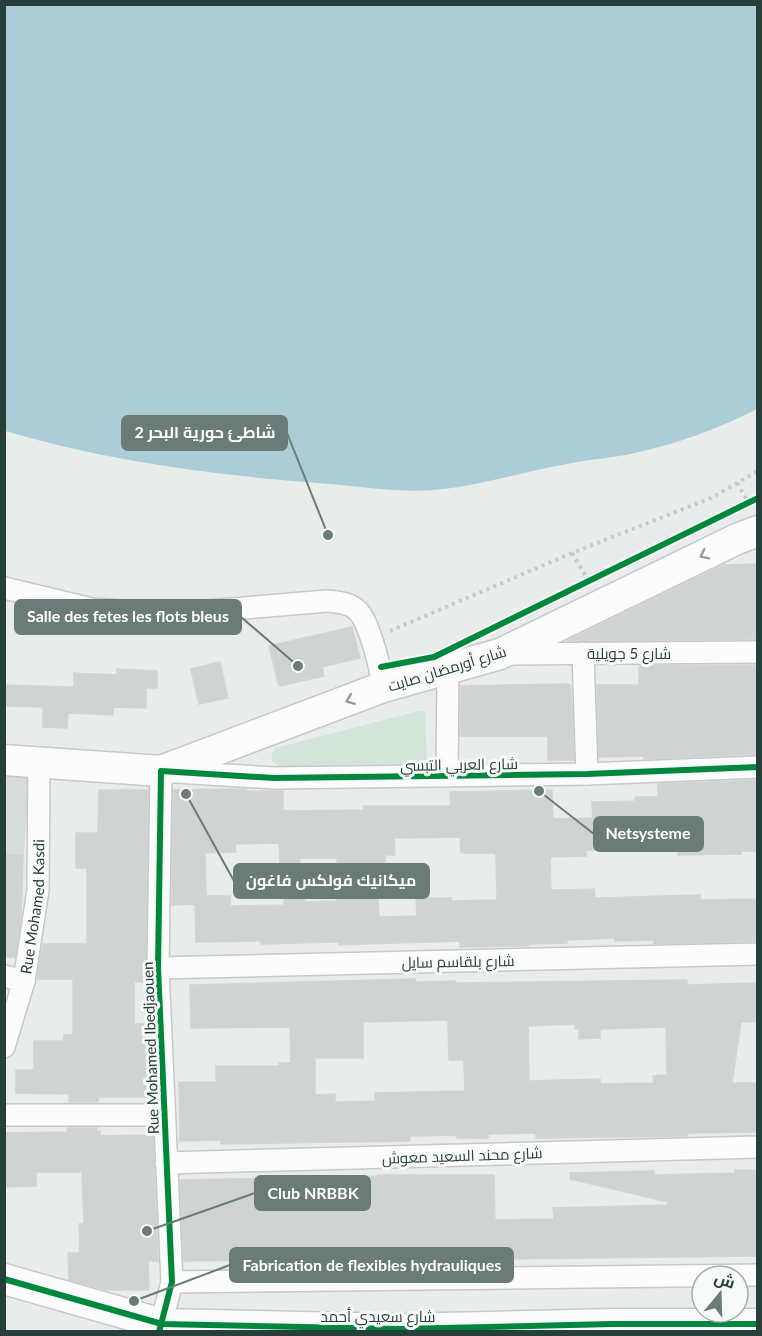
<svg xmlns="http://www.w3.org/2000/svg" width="762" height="1336" font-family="Lato,Cairo,sans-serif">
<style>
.built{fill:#d7ddda}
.green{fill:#d3e4d9}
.water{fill:#adcdd6}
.building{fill:#cfd4d2;stroke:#d1d5d3;stroke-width:1.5;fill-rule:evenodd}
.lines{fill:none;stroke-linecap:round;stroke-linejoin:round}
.street-casing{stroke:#c5c9c7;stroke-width:24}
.secondary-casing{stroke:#c4cac8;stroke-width:33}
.path{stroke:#c3cbca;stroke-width:4;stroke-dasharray:3 4.5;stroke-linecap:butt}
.street{stroke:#fcfcfc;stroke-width:21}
.secondary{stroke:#fcfcfc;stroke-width:30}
.cycleway-casing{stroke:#f7faf9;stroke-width:10}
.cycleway{stroke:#00873e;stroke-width:6}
.oneway{stroke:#929e9b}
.labels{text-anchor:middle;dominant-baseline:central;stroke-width:6;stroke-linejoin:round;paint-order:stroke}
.street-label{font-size:15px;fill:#273f3a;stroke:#f7faf9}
.leader{fill:none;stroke:#6b7c78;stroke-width:2}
.callout-dot{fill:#6b7c78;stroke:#f7faf9;stroke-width:2}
.callout{fill:#6b7c78;stroke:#6b7c78;stroke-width:2}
.callout-label{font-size:16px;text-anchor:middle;font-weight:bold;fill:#fff}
</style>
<rect width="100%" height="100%" fill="#e8ecea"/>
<!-- built -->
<polygon class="built" points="4,770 29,772 19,931 5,930"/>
<!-- green -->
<polygon class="green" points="419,711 424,711 425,716 427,765 418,767 285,767 278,766 272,761 272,755 275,748"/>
<!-- water -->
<path class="water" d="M4,5H757V409C720,428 679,443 639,452C615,458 591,459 567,464C522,472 479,486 434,490C400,493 364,487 330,484C220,476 110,462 5,431Z"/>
<!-- building -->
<g class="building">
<polygon points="758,564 758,639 567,641 723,565"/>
<polygon points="352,627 360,658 322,667 324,676 279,686 269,646"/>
<polygon points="220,662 228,698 199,704 191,669"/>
<polygon points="758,665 758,754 644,759 644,756 599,757 597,685 639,685 639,666"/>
<polygon points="117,669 157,671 157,688 146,688 146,708 113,707 113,715 68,713 67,728 43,727 43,707 4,706 4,685 74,687 74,673 117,675"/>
<polygon points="568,684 571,686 574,760 548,760 548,736 460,736 461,686"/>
<path d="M758,780V851H741V854L678,855V851L586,850V856L550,857L551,890L594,889L595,898L700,895V900L758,899V941L654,944V940L615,941V938L567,940V943L528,944V946L460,947V941L339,945V942L261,944V941L196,942L195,904L172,905L173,790L238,789H246V791H283V810L294,811L364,810L363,806H451L450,792L552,790L553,819L593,818L592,802L635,801V797H658V784ZM460,837L461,853H496L497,900L451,901V898H416L417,916L379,917L377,872H386L385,855H395L394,838ZM279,843L280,872L300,871V858H337V901L305,902L304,893H284V905L230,906V896H206L205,853L236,852L235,844Z"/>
<polygon points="99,790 148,790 146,982 134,982 134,1024 148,1024 148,1097 99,1097 98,1102 69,1102 69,1094 16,1093 16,1070 34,1070 34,1041 64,1041 64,1035 73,1035 73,979 38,979 38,971 43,944 87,944 87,868 76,868 76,833 98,833"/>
<polygon points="4,854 23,856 21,918 15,957 4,957"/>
<path d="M415,979V982L455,981V983L687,980V985L758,983V1022H741L732,1083H758V1132L687,1133V1136L536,1138V1133L488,1134V1138H457V1135L410,1136V1141L221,1144V1140L180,1141L179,1082H216V1066H279V1063H291L290,1027L191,1028L190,985ZM448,1020L449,1060H464L465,1091L375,1093V1101L335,1102V1094L315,1095V1058H363V1022ZM575,1024V1029H579V1039L600,1038V1029L666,1027L667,1075L653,1076L654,1083L600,1084V1079L529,1081L528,1026Z"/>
<polygon points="67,1128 97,1128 96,1131 100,1131 100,1136 153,1135 158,1261 148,1261 149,1290 106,1290 69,1280 68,1253 80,1253 79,1224 84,1224 82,1172 36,1172 36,1186 4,1187 4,1133 67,1132"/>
<polygon points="735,1170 758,1170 758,1256 500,1259 500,1257 380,1258 340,1259 340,1262 254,1264 254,1260 184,1261 180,1180 378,1176 378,1175 494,1175 495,1220 554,1219 553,1208 667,1205 668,1202 570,1179 570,1173 654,1171 654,1175 694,1174 735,1173"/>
</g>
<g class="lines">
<!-- street casing -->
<g class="street-casing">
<g id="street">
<path d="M4,588L92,609L172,614L327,601C338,602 350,603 358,611C370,624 381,670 383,687"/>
<polyline points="583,653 587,774"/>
<polyline points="507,654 758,652"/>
<polyline points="447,776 448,668"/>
<polyline points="158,968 758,954"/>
<polyline points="4,976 24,981"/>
<path id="s1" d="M4,1047L24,981L38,890L39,762"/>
<polyline points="4,1115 164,1115"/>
<polyline points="166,1163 758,1147"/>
<polyline points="172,1282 758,1275"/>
<polyline points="159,1332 172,1282 158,968 161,771 274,778 587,774 758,767"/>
</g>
</g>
<!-- secondary casing -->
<g class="secondary-casing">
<g id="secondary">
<polyline points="4,760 161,771 383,687 500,654 737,539 758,531"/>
<polyline points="4,1279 162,1324 399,1329 612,1324 758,1324"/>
</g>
</g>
<!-- path -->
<g class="path">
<polyline points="737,483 748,502"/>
<polyline points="572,553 589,581"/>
<polyline points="390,631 572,553 711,498 758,471"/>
</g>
<!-- street -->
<use href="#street" class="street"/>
<!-- secondary -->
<use href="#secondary" class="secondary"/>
<!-- cycleway casing -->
<g class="cycleway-casing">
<g id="cycleway">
<polyline points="381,667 434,657 758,498"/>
<polyline points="4,1279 162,1324 399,1329 612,1324 758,1324"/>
<polyline points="159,1332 172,1282 158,968 161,771 274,778 587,774 758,767"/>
</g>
</g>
<!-- cycleway -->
<use href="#cycleway" class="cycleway"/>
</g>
<!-- one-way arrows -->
<defs><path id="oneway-chevron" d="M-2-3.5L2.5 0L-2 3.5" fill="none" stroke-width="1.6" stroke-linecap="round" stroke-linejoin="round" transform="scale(1.5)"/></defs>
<g class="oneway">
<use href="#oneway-chevron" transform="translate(704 555) rotate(154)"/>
<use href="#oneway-chevron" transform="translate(350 700) rotate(159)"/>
</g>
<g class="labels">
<!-- street labels -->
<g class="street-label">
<text x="629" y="653">شارع 5 جويلية</text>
<text transform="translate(447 668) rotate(-17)">شارع أورمضان صايت</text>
<text transform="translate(459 764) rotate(-1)">شارع العربي التبسي</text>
<text stroke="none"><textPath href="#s1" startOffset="144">Rue Mohamed Kasdi</textPath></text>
<text transform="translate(458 961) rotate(-1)">شارع بلقاسم سايل</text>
<text transform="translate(150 1048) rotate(-92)">Rue Mohamed Ibedjaouen</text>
<text transform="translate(462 1155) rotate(-2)">شارع محند السعيد معوش</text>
<text x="378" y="1316">شارع سعيدي أحمد</text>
</g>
</g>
<!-- callouts -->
<path class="leader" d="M328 535L287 433M298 666L241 617M539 791L594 834M186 794L234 881M147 1231L255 1193M134 1301L230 1265"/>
<g class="callout-dot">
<circle cx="328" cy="535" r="6"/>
<circle cx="298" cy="666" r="6"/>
<circle cx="539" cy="791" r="6"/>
<circle cx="186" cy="794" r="6"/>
<circle cx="147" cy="1231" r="6"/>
<circle cx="134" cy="1301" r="6"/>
</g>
<g class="callout">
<rect x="122" y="416" width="165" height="34" rx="6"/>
<rect x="15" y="600" width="226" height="34" rx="6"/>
<rect x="594" y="817" width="109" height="34" rx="6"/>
<rect x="234" y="864" width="195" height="34" rx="6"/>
<rect x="255" y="1176" width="115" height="34" rx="6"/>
<rect x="230" y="1248" width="283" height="34" rx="6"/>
</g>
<g class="callout-label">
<text x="205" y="438">شاطئ حورية البحر 2</text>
<text x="128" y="622">Salle des fetes les flots bleus</text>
<text x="648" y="839">Netsysteme</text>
<text x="331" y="886">ميكانيك فولكس فاغون</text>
<text x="313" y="1199">Club NRBBK</text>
<text x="372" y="1271">Fabrication de flexibles hydrauliques</text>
</g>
<!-- border -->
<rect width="762" height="1336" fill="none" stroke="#273f3a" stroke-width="12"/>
<!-- north arrow -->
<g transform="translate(720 1294) rotate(19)"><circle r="28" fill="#f7faf9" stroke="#a4afad" stroke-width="1.5"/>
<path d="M0-4.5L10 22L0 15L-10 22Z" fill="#6b7c78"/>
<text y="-9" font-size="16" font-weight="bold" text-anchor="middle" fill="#273f3a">ش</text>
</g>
</svg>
